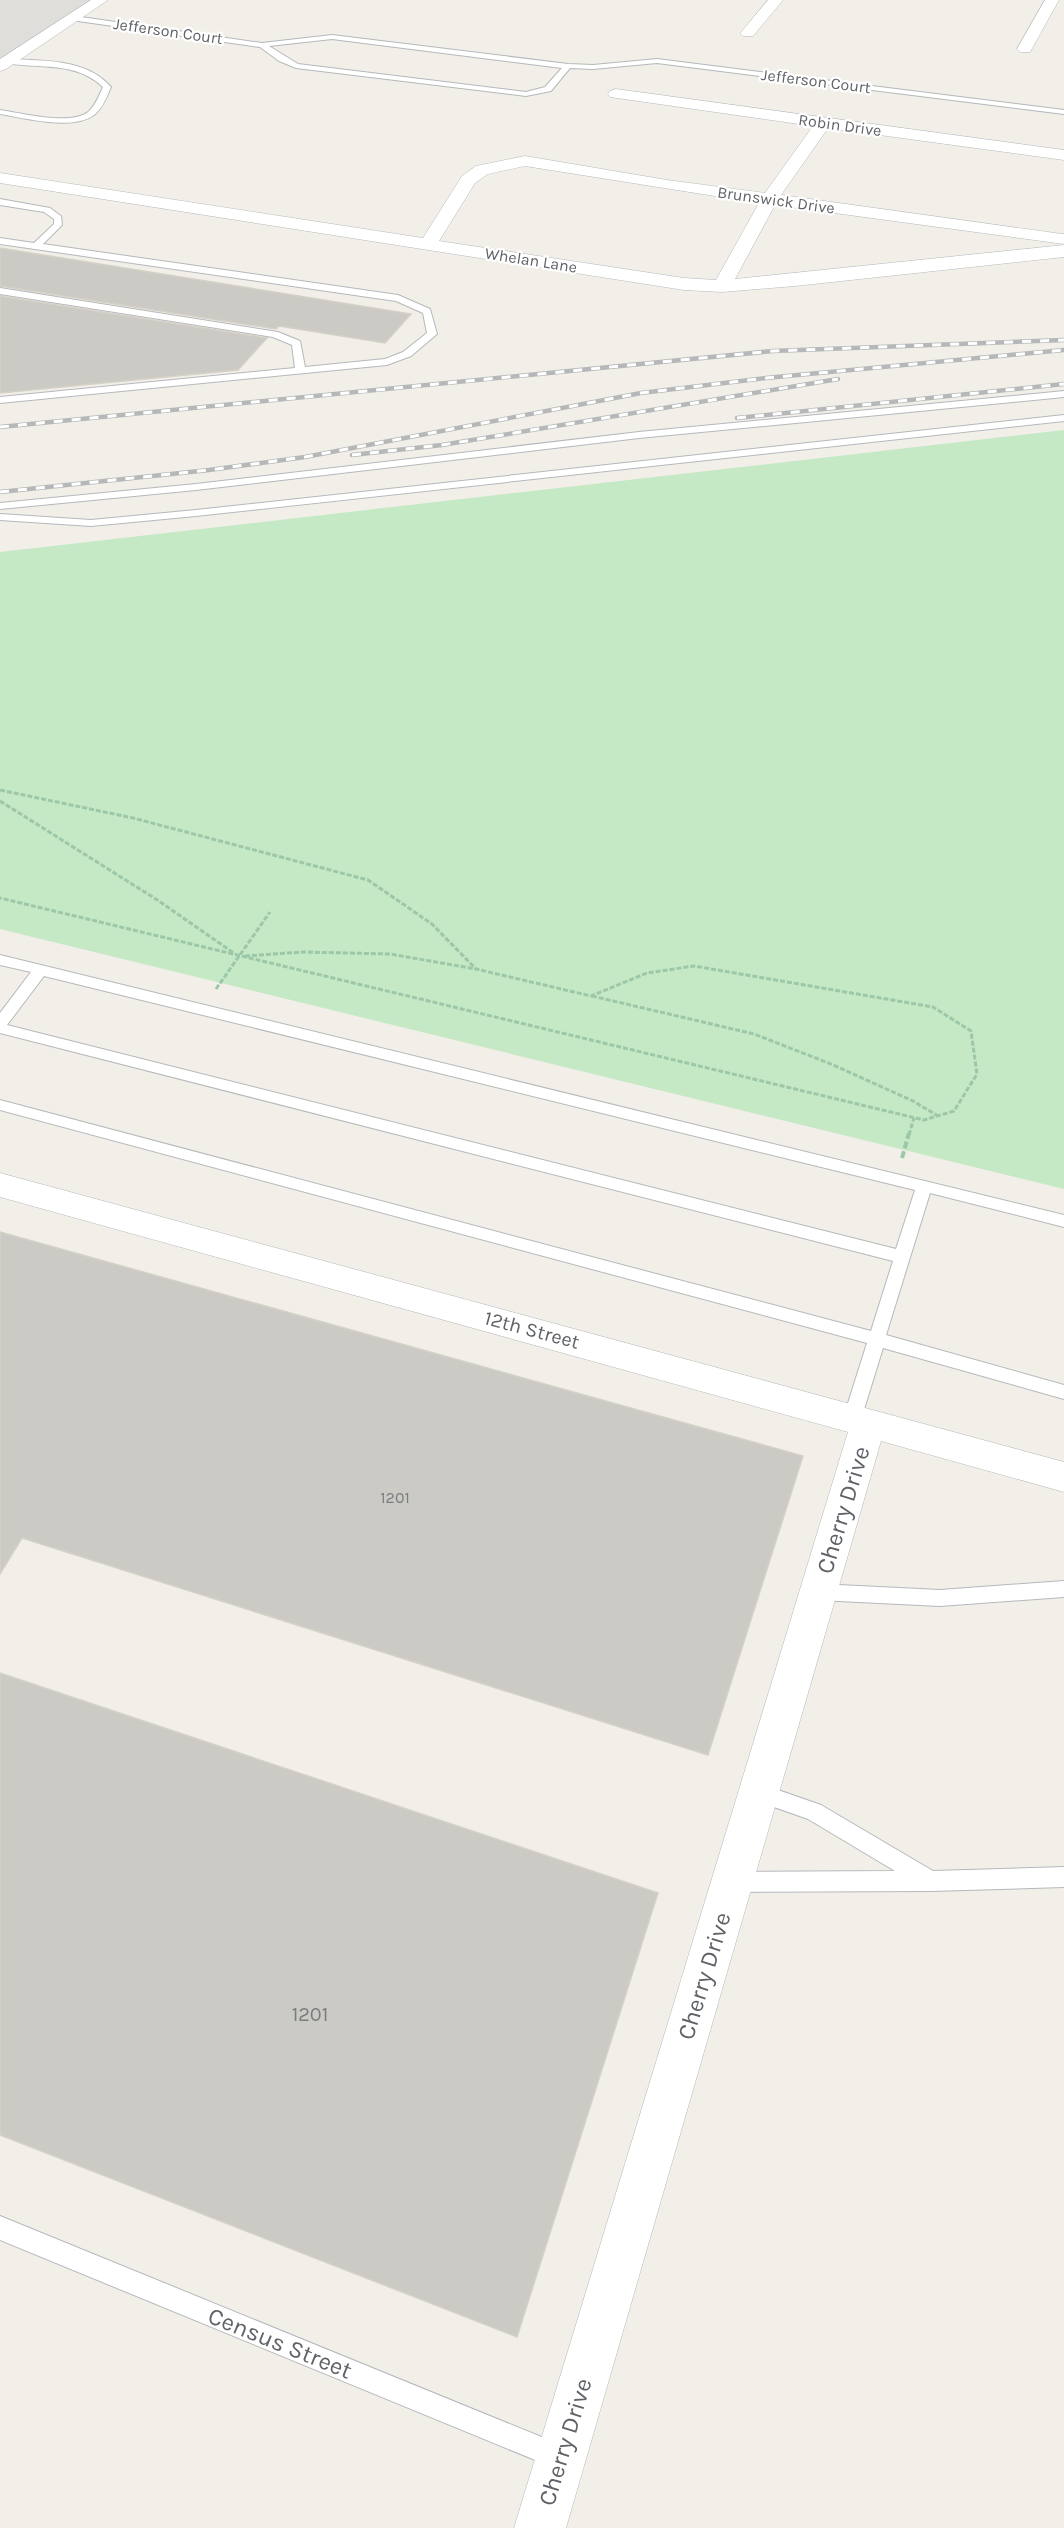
<svg xmlns="http://www.w3.org/2000/svg" width="1064" height="2528" font-family="Karla,sans-serif">
<style>
.industrial{fill:#e0deda}
.green{fill:#c5e8c5}
.building{fill:#cccac5;stroke:#d6d1c6;stroke-width:1.5}
.lines{fill:none;stroke-linecap:round;stroke-linejoin:round}
.lane-casing{stroke:#b5b8bc;stroke-width:2}
.street-casing{stroke:#b5b8bc;stroke-width:1}
.path-far1{stroke:#9cc7a9;stroke-width:3;stroke-dasharray:5 2;stroke-linecap:butt}
.path{stroke:#9cc7a9;stroke-width:4;stroke-dasharray:7 3;stroke-linecap:butt}
.lane{fill:#fff;fill-rule:evenodd}
.street{fill:#fff;fill-rule:evenodd}
.rail-casing{stroke:#b6b7b8;stroke-width:4.5}
.rail{stroke:#fff;stroke-width:3;stroke-dasharray:9;stroke-linecap:butt}
.labels{text-anchor:middle;dominant-baseline:central;stroke-width:4.5;stroke-linejoin:round;paint-order:stroke}
.far-street-label{font-size:16px;fill:#5f6368;stroke:#fff}
.number-label{font-size:16px;fill:#7a7d7f}
.street-label{font-size:20px;fill:#5f6368;stroke:#fff}
.near-number-label{font-size:20px;fill:#7a7d7f}
.near-street-label{font-size:24px;fill:#5f6368;stroke:#fff}
</style>
<rect width="100%" height="100%" fill="#f1efe8"/>
<!-- industrial -->
<polygon class="industrial" points="0,0 101,0 0,69"/>
<!-- green -->
<polygon class="green" points="1064,430 1064,1189 0,929 0,552"/>
<!-- building -->
<g class="building">
<polygon points="0,248 411,314 385,343 279,326 276,329 0,286"/>
<polygon points="0,296 267,338 238,370 0,393"/>
<polygon points="0,1232 803,1456 708,1755 22,1538 0,1574"/>
<polygon points="0,1673 658,1893 517,2337 0,2135"/>
</g>
<g class="lines">
<!-- lane casing -->
<g class="lane-casing">
<g id="lane">
<path d="M74,16L262,43L332,35L568,64L593,65L657,59L1064,110V114L657,63L593,69L570,68L551,91L526,96L296,68L279,61L260,47L71,20V16ZM332,39L562,68L545,87L526,92L298,64L269,46Z"/>
<path d="M8,59C43,61 86,58 111,87C107,97 102,109 94,115C73,131 24,118 0,114V110C22,113 70,126 88,112C95,106 99,96 103,87C76,61 40,69 5,63L4,61Z"/>
<polygon points="0,199 50,208 61,216 62,225 43,244 398,295 430,309 437,334 411,356 387,365 0,403 0,397 295,368 292,345 273,337 0,294 0,288 278,332 300,341 305,367 385,359 403,352 427,333 423,313 396,301 0,244 0,238 34,243 54,224 54,219 44,212 0,205"/>
<polygon points="1064,391 1064,397 639,438 196,490 0,509 0,503 196,484 639,432"/>
<polygon points="1064,415 1064,421 196,516 91,526 0,520 0,514 91,520 196,510"/>
<path d="M0,955L1064,1215V1227L930,1193L886,1335L1064,1385V1399L883,1348L861,1419L858,1424L852,1426L846,1424L843,1419L867,1343L0,1110V1100L871,1331L893,1261L0,1033V1013L31,972L0,965ZM44,976L915,1190L896,1249L7,1025Z"/>
<polygon points="1064,1581 1064,1597 940,1606 818,1600 811,1598 809,1592 811,1586 818,1584 940,1590"/>
<polygon points="758,1783 821,1805 933,1871 1064,1867 1064,1887 931,1891 733,1892 726,1889 723,1882 726,1875 733,1872 895,1871 808,1819 751,1799 748,1792 751,1785"/>
<polygon points="0,2216 566,2447 570,2456 566,2465 557,2469 0,2240"/>
</g>
</g>
<!-- street casing -->
<g class="street-casing">
<g id="street">
<polygon points="91,0 108,0 6,69 0,71 0,59"/>
<polygon points="768,0 783,0 753,36 743,36 740,33 743,30"/>
<polygon points="1045,0 1059,0 1030,52 1020,52 1017,49"/>
<path d="M616,89L1064,150V160L828,128L781,195L1062,234H1064V244L775,205L735,279L1064,245V257L795,286L722,292L684,290L0,183V173L423,238L462,176L476,166L525,156L667,180L765,193L813,126L610,97L608,94L610,91ZM525,166L759,203L716,280L684,278L439,241L475,183L488,174Z"/>
<polygon points="0,1173 1064,1462 1064,1492 881,1441 566,2528 514,2528 848,1432 0,1197"/>
</g>
</g>
<!-- path-far1 -->
<g class="path-far1">
<polyline points="0,790 133,818 368,880 432,924 476,969 591,996 647,973 694,966 933,1007 971,1031 977,1074 954,1111 924,1120 0,898"/>
<polyline points="0,801 159,901 235,954"/>
<polyline points="245,956 303,952 390,954 476,969"/>
<polyline points="216,989 270,912"/>
<polyline points="592,996 754,1034 831,1064 913,1101 938,1116"/>
<polyline points="909,1135 914,1118"/>
</g>
<!-- path -->
<polyline class="path" points="902,1158 909,1133"/>
<!-- lane -->
<use href="#lane" class="lane"/>
<!-- street -->
<use href="#street" class="street"/>
<!-- rail casing -->
<g class="rail-casing">
<g id="rail">
<polyline points="737,418 1064,384"/>
<polyline points="0,427 773,351 1064,340"/>
<polyline points="352,455 442,445 838,379"/>
<polyline points="0,492 209,470 305,457 641,393 766,378 1064,350"/>
</g>
</g>
<!-- rail -->
<use href="#rail" class="rail"/>
</g>
<g class="labels">
<!-- far-street labels -->
<g class="far-street-label">
<text transform="translate(168 31) rotate(8)">Jefferson Court</text>
<text transform="translate(816 81) rotate(7)">Jefferson Court</text>
<text transform="translate(840 125) rotate(8)">Robin Drive</text>
<text transform="translate(776 200) rotate(8)">Brunswick Drive</text>
<text transform="translate(531 260) rotate(9)">Whelan Lane</text>
</g>
<!-- number labels -->
<g class="number-label">
<text x="395" y="1497">1201</text>
</g>
<!-- street labels -->
<g class="street-label">
<text transform="translate(532 1330) rotate(15)">12th Street</text>
</g>
<!-- near-number labels -->
<g class="near-number-label">
<text x="310" y="2014">1201</text>
</g>
<!-- near-street labels -->
<g class="near-street-label">
<text transform="translate(843 1510) rotate(-73)">Cherry Drive</text>
<text transform="translate(704 1976) rotate(-73)">Cherry Drive</text>
<text transform="translate(280 2343) rotate(22)">Census Street</text>
<text transform="translate(565 2442) rotate(-73)">Cherry Drive</text>
</g>
</g>
</svg>
